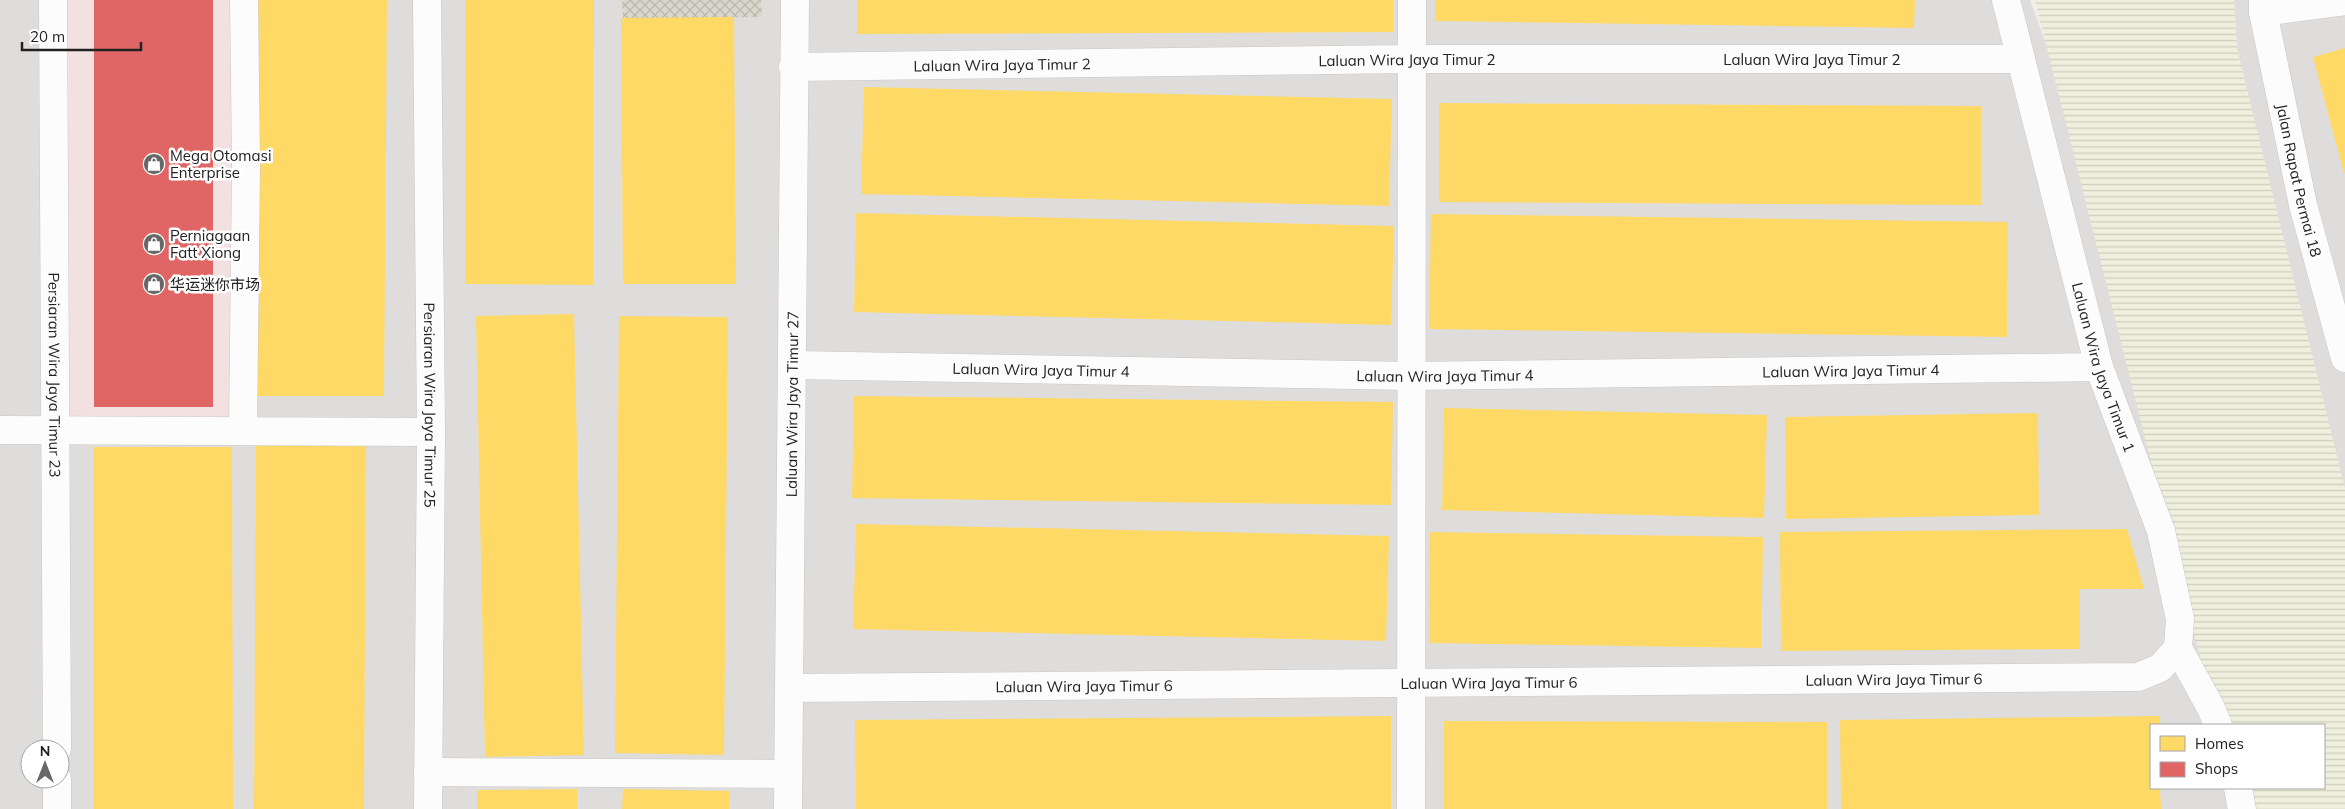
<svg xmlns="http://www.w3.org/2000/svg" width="2345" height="809" font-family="Mulish,'Noto Sans SC',sans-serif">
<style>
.residential{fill:#dfdddb;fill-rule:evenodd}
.commercial{fill:#f2e1e0}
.construction{fill:url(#construction-cross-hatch)}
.farmland{fill:url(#farmland-rules)}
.homes{fill:#ffd966}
.shops{fill:#e06666}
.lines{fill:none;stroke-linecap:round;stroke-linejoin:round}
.minor-casing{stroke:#c8c7c6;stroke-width:29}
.minor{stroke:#fdfcfc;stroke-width:28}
.labels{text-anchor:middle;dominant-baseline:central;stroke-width:5;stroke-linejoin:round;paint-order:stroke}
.street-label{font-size:15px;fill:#212121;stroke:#fff}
.poi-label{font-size:15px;fill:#212121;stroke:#fff;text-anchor:start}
</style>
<defs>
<pattern id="construction-cross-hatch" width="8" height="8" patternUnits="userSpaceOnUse" patternTransform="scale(1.25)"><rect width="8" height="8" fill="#d9d8cb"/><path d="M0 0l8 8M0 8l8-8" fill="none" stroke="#bab9ae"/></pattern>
<pattern id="farmland-rules" width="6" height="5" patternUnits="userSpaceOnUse" patternTransform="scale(1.25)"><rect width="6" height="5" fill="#efefdd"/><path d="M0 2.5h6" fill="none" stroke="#cdcdbd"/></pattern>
</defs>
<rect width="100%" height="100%" fill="#f0edea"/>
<!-- residential -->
<g class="residential">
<path d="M0,0H2030L2293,725H2151V788H2316L2324,809H0ZM30,749H60V779H30Z"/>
<polygon points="2234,0 2345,0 2345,499 2237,49"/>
</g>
<!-- commercial -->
<polygon class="commercial" points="51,0 240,0 241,428 52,428"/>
<!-- construction -->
<polygon class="construction" points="622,0 761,0 762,17 623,19"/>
<!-- farmland -->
<polygon class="farmland" points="2035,0 2234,0 2237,49 2345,488 2345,809 2239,809 2234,788 2324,788 2324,725 2217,725"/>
<!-- homes -->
<g class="homes">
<polygon points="257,0 387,0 384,396 254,396"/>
<polygon points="465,0 594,0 593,285 465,284"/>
<polygon points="857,0 1393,0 1393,32 857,34"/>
<polygon points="1435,0 1915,0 1914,28 1435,21"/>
<polygon points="734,17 736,284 623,284 621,18"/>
<polygon points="2345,48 2345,173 2344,173 2313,57"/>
<polygon points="864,87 1392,99 1389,206 861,194"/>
<polygon points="1439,103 1981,106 1981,205 1439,202"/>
<polygon points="856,213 1394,226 1391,325 854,312"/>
<polygon points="1431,214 2008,222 2007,337 1429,329"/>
<polygon points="574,314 584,755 485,757 476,316"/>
<polygon points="619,316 728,317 724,755 615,753"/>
<polygon points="854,396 1393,402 1391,505 852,498"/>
<polygon points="1444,408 1767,415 1764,518 1442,510"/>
<polygon points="2038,413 2039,515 1786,519 1785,417"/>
<polygon points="256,443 366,443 364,809 254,809"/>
<polygon points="94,447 232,447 233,809 94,809"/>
<polygon points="856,524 1389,536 1386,641 853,629"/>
<polygon points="2127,529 2144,589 2080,589 2080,649 1781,651 1780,532"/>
<polygon points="1430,532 1763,537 1761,648 1429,643"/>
<polygon points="1391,716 1391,809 856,809 855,720"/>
<polygon points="2160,716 2160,725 2151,725 2151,788 2160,788 2161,809 1841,809 1840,720"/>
<polygon points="1444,721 1827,722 1827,809 1444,809"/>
<polygon points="577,789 577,809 477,809 477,790"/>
<polygon points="623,789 730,791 729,809 622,809"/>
</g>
<!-- shops -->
<rect class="shops" x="94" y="0" width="119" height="407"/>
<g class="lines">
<!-- minor casing -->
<g class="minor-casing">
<g id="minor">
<path id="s1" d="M53,0L57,749"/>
<path id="s2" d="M427,0L431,432L428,809"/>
<path id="s3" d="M2006,0L2099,367L2161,531L2180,619L2178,648L2211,708L2218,725"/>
<path id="s4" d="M2263,0V12L2303,205L2345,358"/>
<polyline points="2263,12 2345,1"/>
<path id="s5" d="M793,67L1411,59H2021"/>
<path id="s6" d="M793,365L1411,376L2099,367"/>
<polyline points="0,430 431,432"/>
<polyline points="243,430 246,165 244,0"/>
<path id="s7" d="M789,688L2138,677L2160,668L2178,648"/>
<polyline points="428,772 788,774"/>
<polyline points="57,779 57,809"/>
<polyline points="2238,788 2242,809"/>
<path id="s8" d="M788,809L795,0"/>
<polyline points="1411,809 1412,0"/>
</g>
</g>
<!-- minor -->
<use href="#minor" class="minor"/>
</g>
<!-- icons -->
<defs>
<g id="shop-disc" transform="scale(1.125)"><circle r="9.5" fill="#696867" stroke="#fff"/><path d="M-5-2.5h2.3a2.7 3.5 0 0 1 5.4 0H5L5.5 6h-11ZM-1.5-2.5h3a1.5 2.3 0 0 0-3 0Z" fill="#fff"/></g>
</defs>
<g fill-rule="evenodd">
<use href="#shop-disc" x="154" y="164"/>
<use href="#shop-disc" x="154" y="244"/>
<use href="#shop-disc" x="154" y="284"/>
</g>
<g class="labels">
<!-- street labels -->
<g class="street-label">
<text stroke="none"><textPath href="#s5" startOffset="1019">Laluan Wira Jaya Timur 2</textPath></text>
<text stroke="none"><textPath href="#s5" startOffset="614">Laluan Wira Jaya Timur 2</textPath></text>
<text stroke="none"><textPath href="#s5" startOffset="209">Laluan Wira Jaya Timur 2</textPath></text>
<text stroke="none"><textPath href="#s4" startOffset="184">Jalan Rapat Permai 18</textPath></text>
<text stroke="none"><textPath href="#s3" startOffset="380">Laluan Wira Jaya Timur 1</textPath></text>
<text stroke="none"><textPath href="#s6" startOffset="248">Laluan Wira Jaya Timur 4</textPath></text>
<text stroke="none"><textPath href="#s6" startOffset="1058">Laluan Wira Jaya Timur 4</textPath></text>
<text stroke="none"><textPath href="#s1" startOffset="375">Persiaran Wira Jaya Timur 23</textPath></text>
<text stroke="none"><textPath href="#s6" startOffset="652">Laluan Wira Jaya Timur 4</textPath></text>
<text stroke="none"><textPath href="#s2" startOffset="405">Persiaran Wira Jaya Timur 25</textPath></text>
<text stroke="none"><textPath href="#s8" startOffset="405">Laluan Wira Jaya Timur 27</textPath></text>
<text stroke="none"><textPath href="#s7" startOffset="1105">Laluan Wira Jaya Timur 6</textPath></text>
<text stroke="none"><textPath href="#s7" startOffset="700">Laluan Wira Jaya Timur 6</textPath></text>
<text stroke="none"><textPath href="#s7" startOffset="295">Laluan Wira Jaya Timur 6</textPath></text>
</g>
<!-- poi labels -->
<g class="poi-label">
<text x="170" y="155">Mega Otomasi<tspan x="170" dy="17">Enterprise</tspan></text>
<text x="170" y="235">Perniagaan<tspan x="170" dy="17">Fatt Xiong</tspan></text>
<text x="170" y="284">华运迷你市场</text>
</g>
</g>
<!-- legend -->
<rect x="2150" y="724" width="175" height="65" fill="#ffffff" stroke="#a6a6a6"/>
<rect x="2160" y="736" width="25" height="15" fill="#ffd966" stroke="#a6a6a6"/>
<text x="2195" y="749" font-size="15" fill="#212121">Homes</text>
<rect x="2160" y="762" width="25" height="15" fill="#e06666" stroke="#a6a6a6"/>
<text x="2195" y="774" font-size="15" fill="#212121">Shops</text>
<!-- north arrow -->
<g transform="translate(45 764)"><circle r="24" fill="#ffffff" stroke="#a6a6a6"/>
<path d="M0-4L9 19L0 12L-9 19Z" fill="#696867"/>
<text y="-8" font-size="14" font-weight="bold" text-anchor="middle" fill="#212121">N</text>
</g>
<!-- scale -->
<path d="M22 42v8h119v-8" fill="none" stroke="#212121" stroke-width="2.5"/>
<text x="30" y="42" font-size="15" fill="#212121" stroke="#ffffff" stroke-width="4" paint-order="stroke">20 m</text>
</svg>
